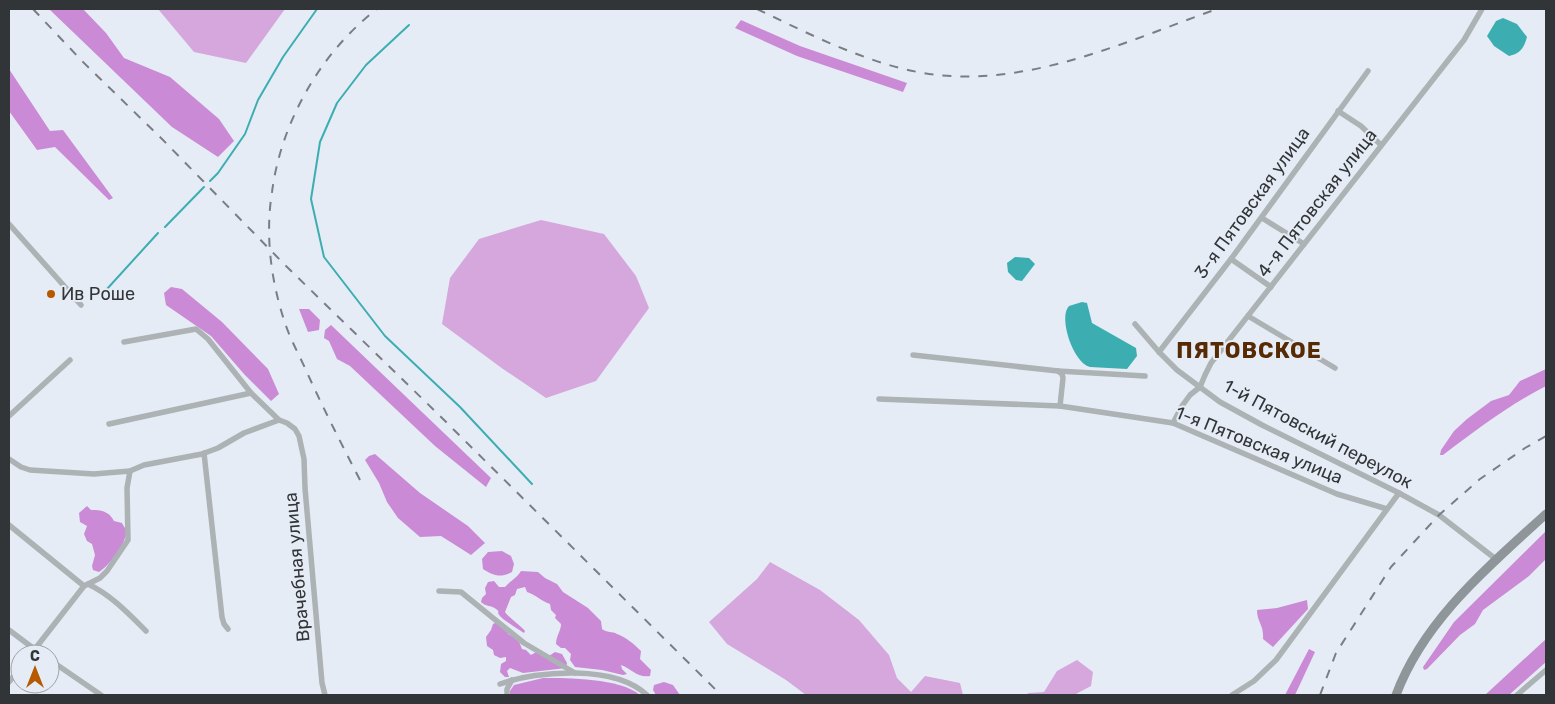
<svg xmlns="http://www.w3.org/2000/svg" width="1555" height="704" font-family="Rubik,sans-serif">
<style>
.green{fill:#d5a7dc}
.forest{fill:#ca8ad5}
.water{fill:#3caeb2}
.lines{fill:none;stroke-linecap:round;stroke-linejoin:round}
.stream{stroke:#3caeb2;stroke-width:2}
.street{stroke:#adb2b4;stroke-width:5.5}
.secondary{stroke:#8f9699;stroke-width:9}
.rail{stroke:#7a7e84;stroke-width:2;stroke-dasharray:9 9;stroke-linecap:butt}
.poi-dot{fill:#b65a00;stroke:#e6ecf5;stroke-width:2}
.labels{text-anchor:middle;dominant-baseline:central;stroke-width:4;stroke-linejoin:round;paint-order:stroke}
.street-label{font-size:18px;fill:#323538;stroke:#e6ecf5}
.poi-label{font-size:18px;fill:#323538;stroke:#e6ecf5;text-anchor:start}
.district-label{font-size:22px;font-weight:bold;letter-spacing:1px;fill:#562a05;stroke:#e6ecf5}
</style>
<rect width="100%" height="100%" fill="#e6ecf5"/>
<!-- green -->
<g class="green">
<polygon points="158,9 285,9 246,63 194,52"/>
<polygon points="541,220 604,234 636,276 649,308 596,381 546,398 503,369 442,324 450,278 479,239"/>
<polygon points="770,562 820,590 859,620 889,655 897,678 911,692 925,676 960,683 963,695 806,695 786,680 727,644 709,622 757,579"/>
<polygon points="1077,660 1093,672 1091,686 1074,695 1024,695 1029,693 1044,692 1057,671"/>
</g>
<!-- forest -->
<g class="forest">
<polygon points="49,9 83,9 106,33 124,58 170,77 219,119 234,141 218,157 172,127"/>
<polygon points="741,20 800,46 907,83 903,92 797,56 735,28"/>
<polygon points="9,69 50,131 63,130 113,198 109,200 55,147 37,150 9,111"/>
<polygon points="171,287 182,289 222,322 268,369 279,394 271,401 244,374 211,336 166,305 164,293"/>
<polygon points="299,309 309,309 320,320 319,330 308,332"/>
<polygon points="331,325 491,478 486,487 435,446 350,366 337,359 329,341 324,338 325,330"/>
<path d="M1546,369V386C1509,405 1476,430 1443,455H1440L1441,450L1454,431L1467,419L1491,401L1509,395L1520,381Z"/>
<polygon points="375,454 420,493 468,526 485,543 471,555 441,536 420,537 398,518 387,502 379,483 365,460 369,456"/>
<path d="M87,506L91,510C101,510 109,511 114,521L122,523C123,525 125,528 126,530C128,542 109,566 99,572L93,570L92,566L95,555L92,544L87,541L84,534L87,526L80,522L79,513Z"/>
<polygon points="1546,531 1546,559 1529,576 1483,610 1475,624 1460,635 1427,669 1424,670 1423,667 1454,622"/>
<path d="M502,551L511,556L514,564L512,572C500,578 494,576 483,569L482,559L488,552Z"/>
<path d="M521,571L538,572L545,578L557,584L563,592L588,608L601,621L602,629C607,633 612,631 617,634C627,638 634,644 641,651L640,659L651,670L650,676C637,678 632,669 621,665L622,669L627,674L623,675L602,670L575,667L570,660L571,654L565,648H561L556,644C556,636 561,631 561,624L555,618L556,615L551,610L550,604C541,601 536,595 527,592L525,587L517,589L515,595L511,597L505,612C508,617 520,625 525,631L524,633C520,630 503,620 500,616C495,610 502,614 496,609C491,605 486,607 481,602L482,598L486,594L485,588L488,582L494,581L499,587H505C510,581 517,578 521,571Z"/>
<path d="M1307,600L1308,609L1273,647L1263,639C1264,624 1257,623 1257,610L1277,608Z"/>
<polygon points="497,622 505,627 508,634 518,639 522,649 526,650 531,655 538,651 549,656 555,652 562,654 567,663 566,668 523,673 510,668 507,671 509,677 505,677 500,672 501,664 506,661 506,657 500,658 494,655 493,650 487,646 486,637 491,630 493,624"/>
<polygon points="1546,639 1546,662 1509,695 1485,695"/>
<polygon points="1309,649 1315,652 1295,695 1285,695"/>
<path d="M543,678C568,678 620,678 640,695H510V691L514,685Z"/>
<polygon points="664,682 673,685 680,695 656,695 653,690 654,685"/>
</g>
<!-- water -->
<g class="water">
<path d="M1503,18L1517,24L1527,37C1524,48 1520,54 1509,56L1494,46L1487,36L1496,21Z"/>
<polygon points="1015,257 1029,258 1035,264 1022,281 1016,280 1008,272 1007,263"/>
<path d="M1082,302L1087,303L1092,323L1136,348L1137,356L1127,369L1090,367C1073,363 1058,317 1069,306Z"/>
</g>
<g class="lines">
<!-- stream -->
<g class="stream">
<polyline points="409,25 366,65 337,103 320,142 311,199 324,257 385,336 460,407 532,484"/>
<polyline points="210,181 218,173 245,134 258,100 283,57 317,9"/>
<polyline points="165,227 204,187"/>
<polyline points="107,289 158,233"/>
</g>
<!-- street -->
<g class="street">
<polyline points="1338,111 1361,126 1381,145"/>
<polyline points="1262,218 1304,244"/>
<polyline points="9,224 81,305"/>
<polyline points="1231,259 1271,287"/>
<polyline points="1248,316 1335,368"/>
<polyline points="1135,324 1159,352 1177,370 1220,402 1262,425 1399,493 1439,515 1497,560"/>
<polyline points="1159,352 1231,259 1368,71"/>
<polyline points="913,355 1058,371 1062,374 1063,378 1060,406"/>
<polyline points="1058,371 1145,376"/>
<polyline points="251,393 279,420 287,423 295,429 299,436 304,459 305,488 322,683 325,695"/>
<polyline points="879,399 1060,406 1173,423 1337,494 1387,509"/>
<polyline points="9,416 70,360"/>
<polyline points="1173,423 1182,406 1190,395 1200,387 1205,375 1211,363 1464,40 1482,9"/>
<polyline points="109,424 251,393 208,339 196,329 124,342"/>
<polyline points="204,453 222,617 224,624 228,629"/>
<polyline points="9,459 21,467 30,470 94,474 130,471 144,465 202,454 218,448 244,433 279,420"/>
<polyline points="9,525 84,586"/>
<path d="M88,584C111,595 128,613 146,631"/>
<polyline points="439,591 461,592 524,643 575,673"/>
<polyline points="9,630 41,654"/>
<polyline points="31,654 84,586 100,578 107,571 128,540 127,488 130,471"/>
<polyline points="50,660 101,695"/>
<polyline points="9,682 20,668"/>
<path d="M500,684C539,670 615,665 647,695"/>
<polyline points="507,695 507,689 512,680"/>
<polyline points="1232,695 1254,681 1276,660 1399,493"/>
<polyline points="1517,695 1546,670"/>
</g>
<!-- secondary -->
<path class="secondary" d="M1396,695C1424,620 1488,567 1546,514"/>
<!-- rail -->
<g class="rail">
<polyline points="33,9 82,61 162,139 286,266 438,414 721,695"/>
<path d="M757,9C803,31 850,55 900,68C1009,97 1116,45 1217,9"/>
<path d="M360,480C341,443 322,406 305,368C298,353 290,338 285,323C271,281 265,236 272,192C281,122 321,52 377,9"/>
<polyline points="1320,695 1336,653 1391,567 1439,515 1480,479 1525,448 1546,436"/>
</g>
</g>
<!-- markers -->
<circle class="poi-dot" cx="51" cy="294" r="5"/>
<g class="labels">
<!-- street labels -->
<g class="street-label">
<text transform="translate(1252 203) rotate(-54)">3-я Пятовская улица</text>
<text transform="translate(1317 203) rotate(-52)">4-я Пятовская улица</text>
<text transform="translate(1318 434) rotate(28)">1-й Пятовский переулок</text>
<text transform="translate(1259 445) rotate(22)">1-я Пятовская улица</text>
<text transform="translate(297 567) rotate(-95)">Врачебная улица</text>
</g>
<!-- poi labels -->
<g class="poi-label">
<text x="61" y="294">Ив Роше</text>
</g>
<!-- district labels -->
<g class="district-label">
<text x="1249" y="350">ПЯТОВСКОЕ</text>
</g>
</g>
<!-- border -->
<rect width="1555" height="704" fill="none" stroke="#323538" stroke-width="20"/>
<!-- north arrow -->
<g transform="translate(35 669)"><circle r="24" fill="#e6ecf5" stroke="#9ea3a9"/>
<path d="M0-4L9 19L0 12L-9 19Z" fill="#b65a00"/>
<text y="-8" font-size="14" font-weight="bold" text-anchor="middle" fill="#323538">С</text>
</g>
</svg>
